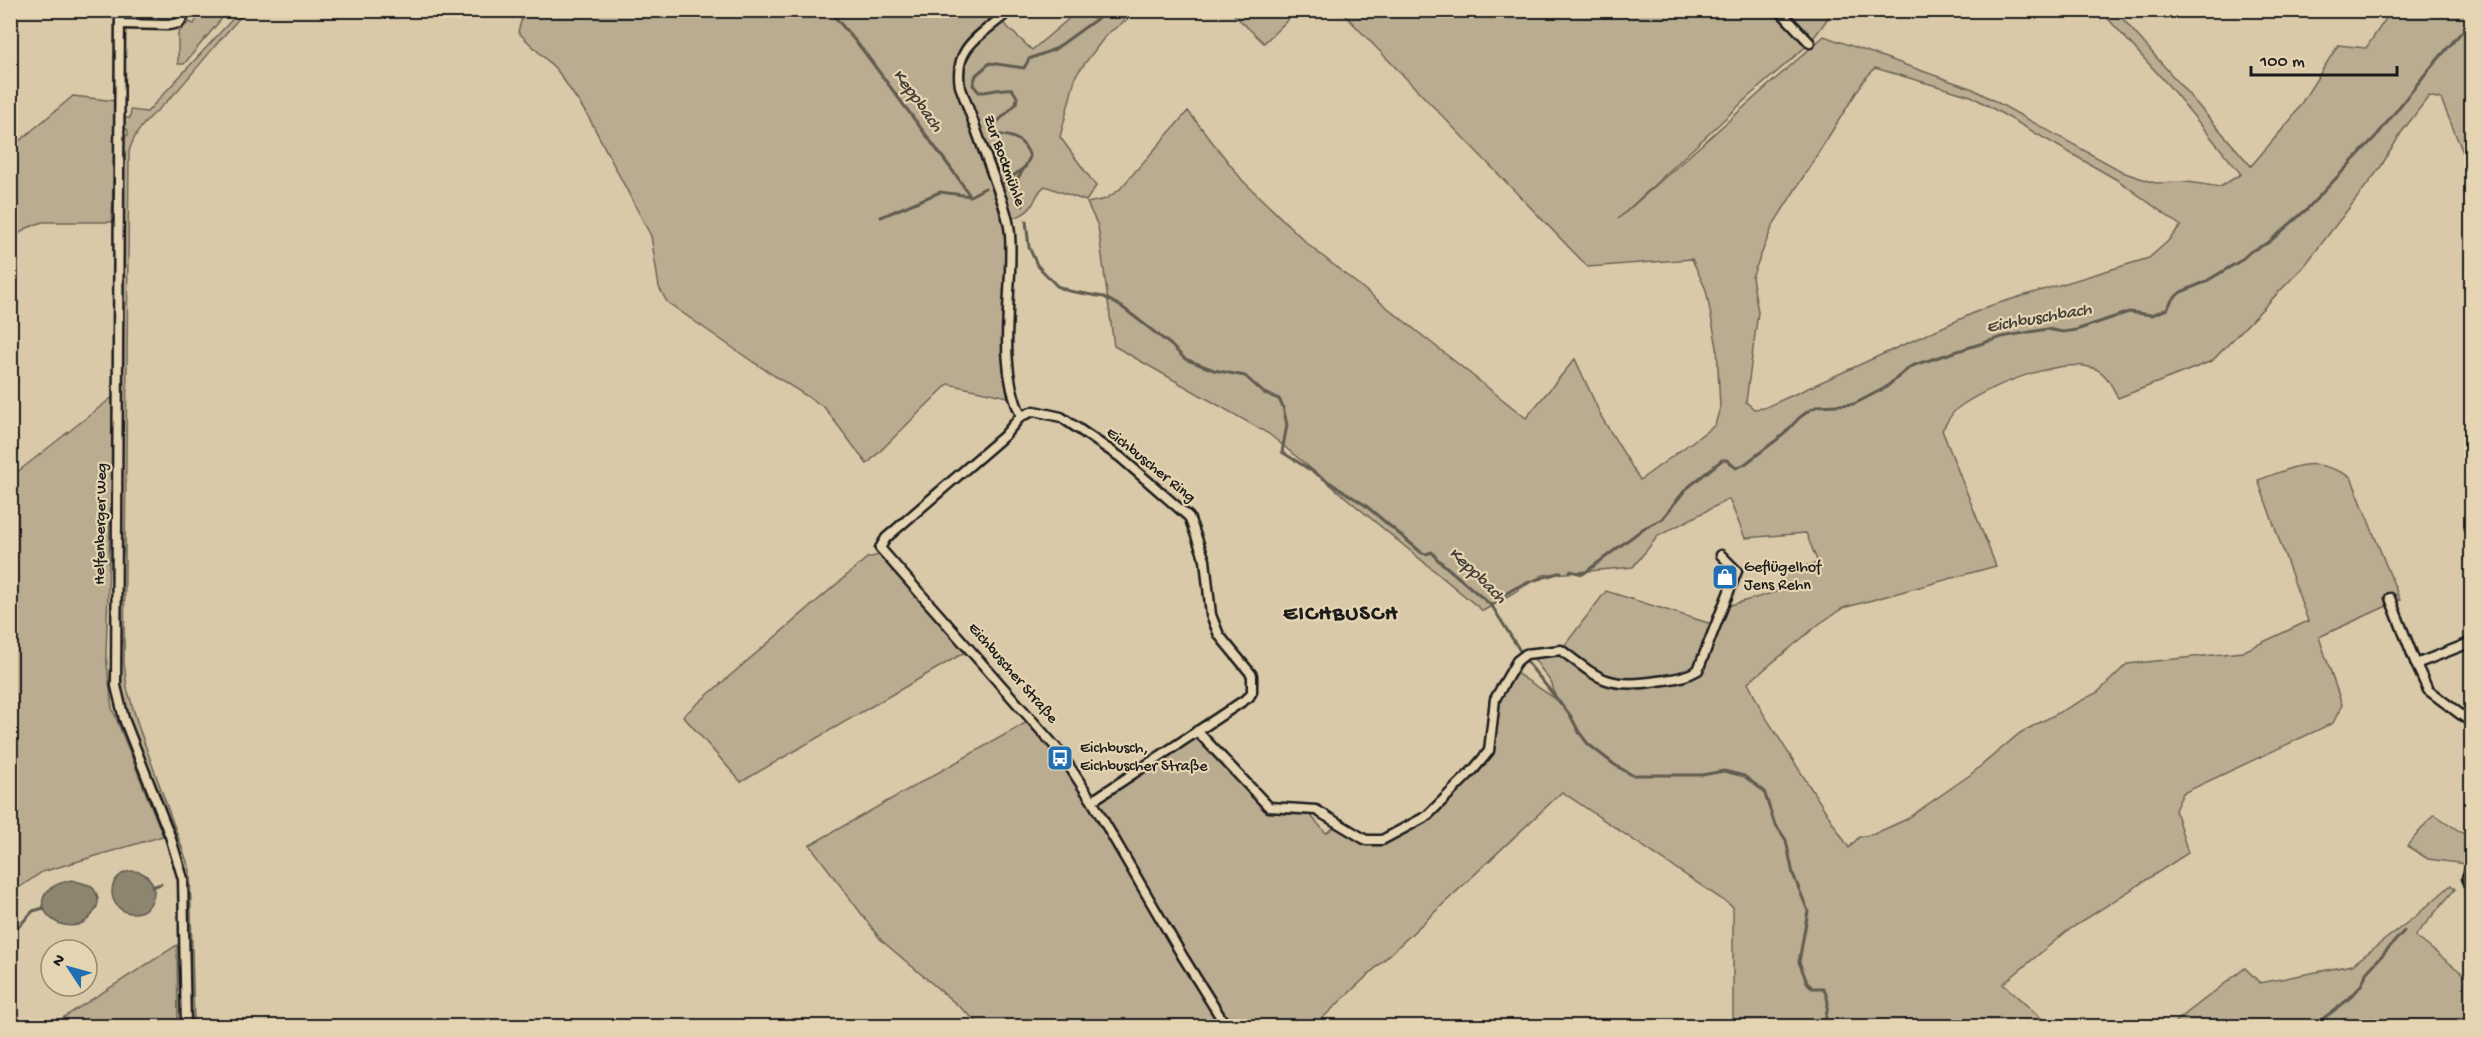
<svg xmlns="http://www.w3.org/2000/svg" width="2482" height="1037" font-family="'Gochi Hand',sans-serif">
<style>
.green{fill:#baac91;stroke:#6b6456;stroke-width:1.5;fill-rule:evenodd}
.water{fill:#8e8571;stroke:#605b4f;stroke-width:1.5}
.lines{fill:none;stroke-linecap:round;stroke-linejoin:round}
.stream{stroke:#605b4f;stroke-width:3}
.street-casing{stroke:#1c1c1c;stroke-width:13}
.street{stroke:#e5d4b1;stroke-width:8}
.labels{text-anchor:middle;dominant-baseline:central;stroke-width:4.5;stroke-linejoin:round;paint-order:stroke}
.street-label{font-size:16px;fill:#1c1c1c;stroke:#e5d4b1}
.poi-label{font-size:16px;fill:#1c1c1c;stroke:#e5d4b1;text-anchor:start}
.water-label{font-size:18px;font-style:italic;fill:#44413a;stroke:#e5d4b1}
.district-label{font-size:22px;font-weight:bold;letter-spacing:1.5px;fill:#1c1c1c;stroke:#e5d4b1}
</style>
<rect width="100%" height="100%" fill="#d9c9a8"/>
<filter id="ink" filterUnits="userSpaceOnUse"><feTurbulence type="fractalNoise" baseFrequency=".0167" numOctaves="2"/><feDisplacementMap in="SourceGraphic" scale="12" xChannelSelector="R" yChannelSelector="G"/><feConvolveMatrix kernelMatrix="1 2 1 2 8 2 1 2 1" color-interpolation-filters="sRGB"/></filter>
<g filter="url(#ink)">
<!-- green -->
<g class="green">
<path d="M524,10L1007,11C985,25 957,37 955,66L972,47L1003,23L1032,50L1078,11H1139L1107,34L1076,75L1060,137L1096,186L1086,201L1045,186C1037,191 1036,200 1031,207C1024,216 1013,218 1003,221L1007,253L1004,307L1008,397L948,384L867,464L824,407L753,362L667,302L659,287L651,236L588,116L557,70L518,32Z"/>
<polygon points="201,11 217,11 223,17 184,64 178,64 178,33 189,22 194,24"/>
<path d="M240,11H246C222,36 200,65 177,91C158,112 136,124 129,152L124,662L127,688L139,728L190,870L194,1026H190L185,872L179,851L126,714L122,695L119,679L120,578L123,551L121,535L122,138L128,135V130L122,127V118H130L131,110L147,112Z"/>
<polygon points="1230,11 1297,11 1264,43"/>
<path d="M1341,11H1833L1810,43L1748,97L1618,219L1824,36L1973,89L2125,173L2155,183L2188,182L2220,187L2241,174L2169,86L2101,11H2116L2251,166L2292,118L2338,45L2366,48L2391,11H2471V172L2441,99L2429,96L2401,133L2380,168L2305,265L2212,361L2118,398C2112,387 2108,375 2096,369C2064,355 1985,387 1958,408C1951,413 1947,423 1942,430L1996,566L1843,608L1819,624L1748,683L1763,713L1849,848L1859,837L1874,834L1905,820L1970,775L2020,733L2098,692L2127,664L2242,652L2308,621L2258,480C2299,466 2309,455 2351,477L2400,600L2319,637L2342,705L2333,723L2183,793L2175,810L2188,853L2067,931L2003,984L2050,1026H1733V907L1562,792L1314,1026H982L881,940L810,845L1029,721L1061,760L1086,798L1197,731L1269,807L1316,810L1311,816L1326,833L1340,823L1366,840H1382L1427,816L1489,751L1495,699L1510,669L1556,699L1552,684L1530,653L1561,650L1606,591L1715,625L1724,607L1776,592L1782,571L1818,563L1806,533L1745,538L1729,499L1658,536L1633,567L1543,575L1483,611L1269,434L1114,346L1098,226L1087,203L1106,199L1120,189L1188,111L1243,181L1311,247L1526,418L1575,359L1602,418L1640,480L1715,425L1720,408L1717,347L1706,290L1692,259L1588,267ZM1875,68L1971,96L2119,181L2181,226L2167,242L2149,258L1989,306L1764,408L1754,409L1746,402L1758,312L1752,277L1773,225L1864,80Z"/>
<polygon points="73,96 115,101 112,222 42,222 25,229 11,241 11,148"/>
<polygon points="114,396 106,655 112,708 163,836 42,872 11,893 11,477"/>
<polygon points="879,555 888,561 967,651 741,782 683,716 867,558"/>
<polygon points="2434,814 2471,839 2471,855 2465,864 2428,859 2407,846"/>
<polygon points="2451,885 2455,889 2415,936 2471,980 2471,1011 2460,1026 2170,1026 2245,968 2260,983 2352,965 2417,915"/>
<polygon points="177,945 178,1026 50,1026"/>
</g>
<!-- water -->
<g class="water">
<circle cx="133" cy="892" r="21"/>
<path d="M72,880L92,886C98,895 101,902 94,912C68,952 6,893 72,880Z"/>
</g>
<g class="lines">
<!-- stream -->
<g class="stream">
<polyline points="829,10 862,49 958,178 970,196 985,188"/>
<path d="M1025,167L1030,157C1024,138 1011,135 993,134L990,129L1016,104L1017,97L1012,89C1000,87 991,93 979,92L973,85L976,75L990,63L1024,68L1029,59L1055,49L1109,10"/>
<polyline points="1004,183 1025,167 1014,184 1012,193 1023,206"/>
<polyline points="881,217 940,192 970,196"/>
<path d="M1026,221L1029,247L1037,265L1057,286L1069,291L1104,297L1122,307L1171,345L1185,359L1214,370L1245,376L1264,393L1279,399L1283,407L1287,425L1282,452L1365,505L1422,553L1426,554L1432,552L1437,559L1492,606L1527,662L1570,715L1579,732L1588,744L1615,765L1632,775H1702L1724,771L1744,776L1764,791L1774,822L1786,840L1793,874L1808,911L1799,962L1807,982L1812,988H1823C1834,1008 1823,1011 1826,1026"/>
<polyline points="1570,571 1583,574 1644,528 1662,519 1686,489 1722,460 1727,460 1736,468 1745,464 1783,435 1799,418 1810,410 1818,406 1854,404 1885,388 1910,367 1917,364 2002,337 2047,329 2063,332 2076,330 2129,312 2152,315 2167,309 2172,300 2181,292 2205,282 2240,261 2251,251 2268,243 2306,210 2378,134 2426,73 2472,20"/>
<path d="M1492,606C1512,584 1534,581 1561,572"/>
<polyline points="152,887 161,884"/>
<polyline points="10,936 33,911 44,908"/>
<path d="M2313,1026C2329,1013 2363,994 2366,973L2404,931"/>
</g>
<!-- street casing -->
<g class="street-casing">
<g id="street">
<polyline points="120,10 116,686 124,719 170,836 183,879 186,1026"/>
<path d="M1010,10C983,35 953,45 960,86C971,115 981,144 992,173C999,193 1008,213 1010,234C1014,293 995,360 1021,416"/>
<polyline points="1779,10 1810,43"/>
<polyline points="120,24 169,25 179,23 188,10"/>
<polyline points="2390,598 2416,664 2428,690 2472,723"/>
<polyline points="2416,664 2472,642"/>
<path d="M1197,731L1269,807L1316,810L1366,840H1382L1427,816L1474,769L1489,751L1495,699L1517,661L1526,654L1561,650C1599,679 1608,689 1658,681C1672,679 1685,678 1698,670L1737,571L1721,555"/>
<polyline points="1092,801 1249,697 1252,692 1252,675 1219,635 1211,615 1205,560 1189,517 1120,457 1061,417 1034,411 1021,416 1004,436 886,538 880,548 1060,752 1092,801 1183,957 1226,1026"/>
<polyline points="2472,864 2467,878 2472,890"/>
</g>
</g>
<!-- street -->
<use href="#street" class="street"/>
</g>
</g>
<!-- icons -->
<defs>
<g id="shop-square" transform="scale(1.35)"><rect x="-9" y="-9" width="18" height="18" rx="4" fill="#1f6fb2" stroke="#e5d4b1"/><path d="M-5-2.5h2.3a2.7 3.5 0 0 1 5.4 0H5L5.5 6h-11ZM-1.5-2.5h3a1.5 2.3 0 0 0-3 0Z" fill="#fff"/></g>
<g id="bus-square" transform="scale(1.35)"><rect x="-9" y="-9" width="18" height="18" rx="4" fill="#1f6fb2" stroke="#e5d4b1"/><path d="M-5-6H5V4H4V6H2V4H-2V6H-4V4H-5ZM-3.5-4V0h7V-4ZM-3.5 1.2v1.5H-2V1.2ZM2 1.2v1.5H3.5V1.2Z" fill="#fff"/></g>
</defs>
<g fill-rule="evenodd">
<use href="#shop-square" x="1725" y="577"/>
<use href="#bus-square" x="1060" y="758"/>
</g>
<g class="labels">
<!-- street labels -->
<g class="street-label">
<text transform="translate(1003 161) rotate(70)">Zur Bockmühle</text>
<text transform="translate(1150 466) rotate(39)">Eichbuscher Ring</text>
<text transform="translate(102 524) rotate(-89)">Helfenberger Weg</text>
<text transform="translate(1012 674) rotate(49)">Eichbuscher Straße</text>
</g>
<!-- poi labels -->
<g class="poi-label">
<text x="1744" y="568">Geflügelhof<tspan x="1744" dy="18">Jens Rehn</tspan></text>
<text x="1080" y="749">Eichbusch,<tspan x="1080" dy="18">Eichbuscher Straße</tspan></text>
</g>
<!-- water labels -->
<g class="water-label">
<text transform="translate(917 101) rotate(54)">Keppbach</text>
<text transform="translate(2039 319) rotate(-10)">Eichbuschbach</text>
<text transform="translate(1477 576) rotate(44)">Keppbach</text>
</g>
<!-- district labels -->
<g class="district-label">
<text x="1341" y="615">EICHBUSCH</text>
</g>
</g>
<!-- margin -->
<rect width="2482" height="1037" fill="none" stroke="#e5d4b1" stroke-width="36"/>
<rect x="18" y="18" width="2446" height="1001" fill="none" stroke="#1c1c1c" stroke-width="2" filter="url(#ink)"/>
<!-- north arrow -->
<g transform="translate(69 968) rotate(306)"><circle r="28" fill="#e5d4b1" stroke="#958a75" stroke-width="1.5"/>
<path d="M0-4.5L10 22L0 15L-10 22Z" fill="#1f6fb2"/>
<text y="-9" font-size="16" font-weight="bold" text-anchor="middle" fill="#1c1c1c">N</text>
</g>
<!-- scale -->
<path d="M2251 66v9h146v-9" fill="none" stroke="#1c1c1c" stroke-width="3"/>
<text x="2260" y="66" font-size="18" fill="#1c1c1c" stroke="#e5d4b1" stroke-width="4.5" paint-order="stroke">100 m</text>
</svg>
